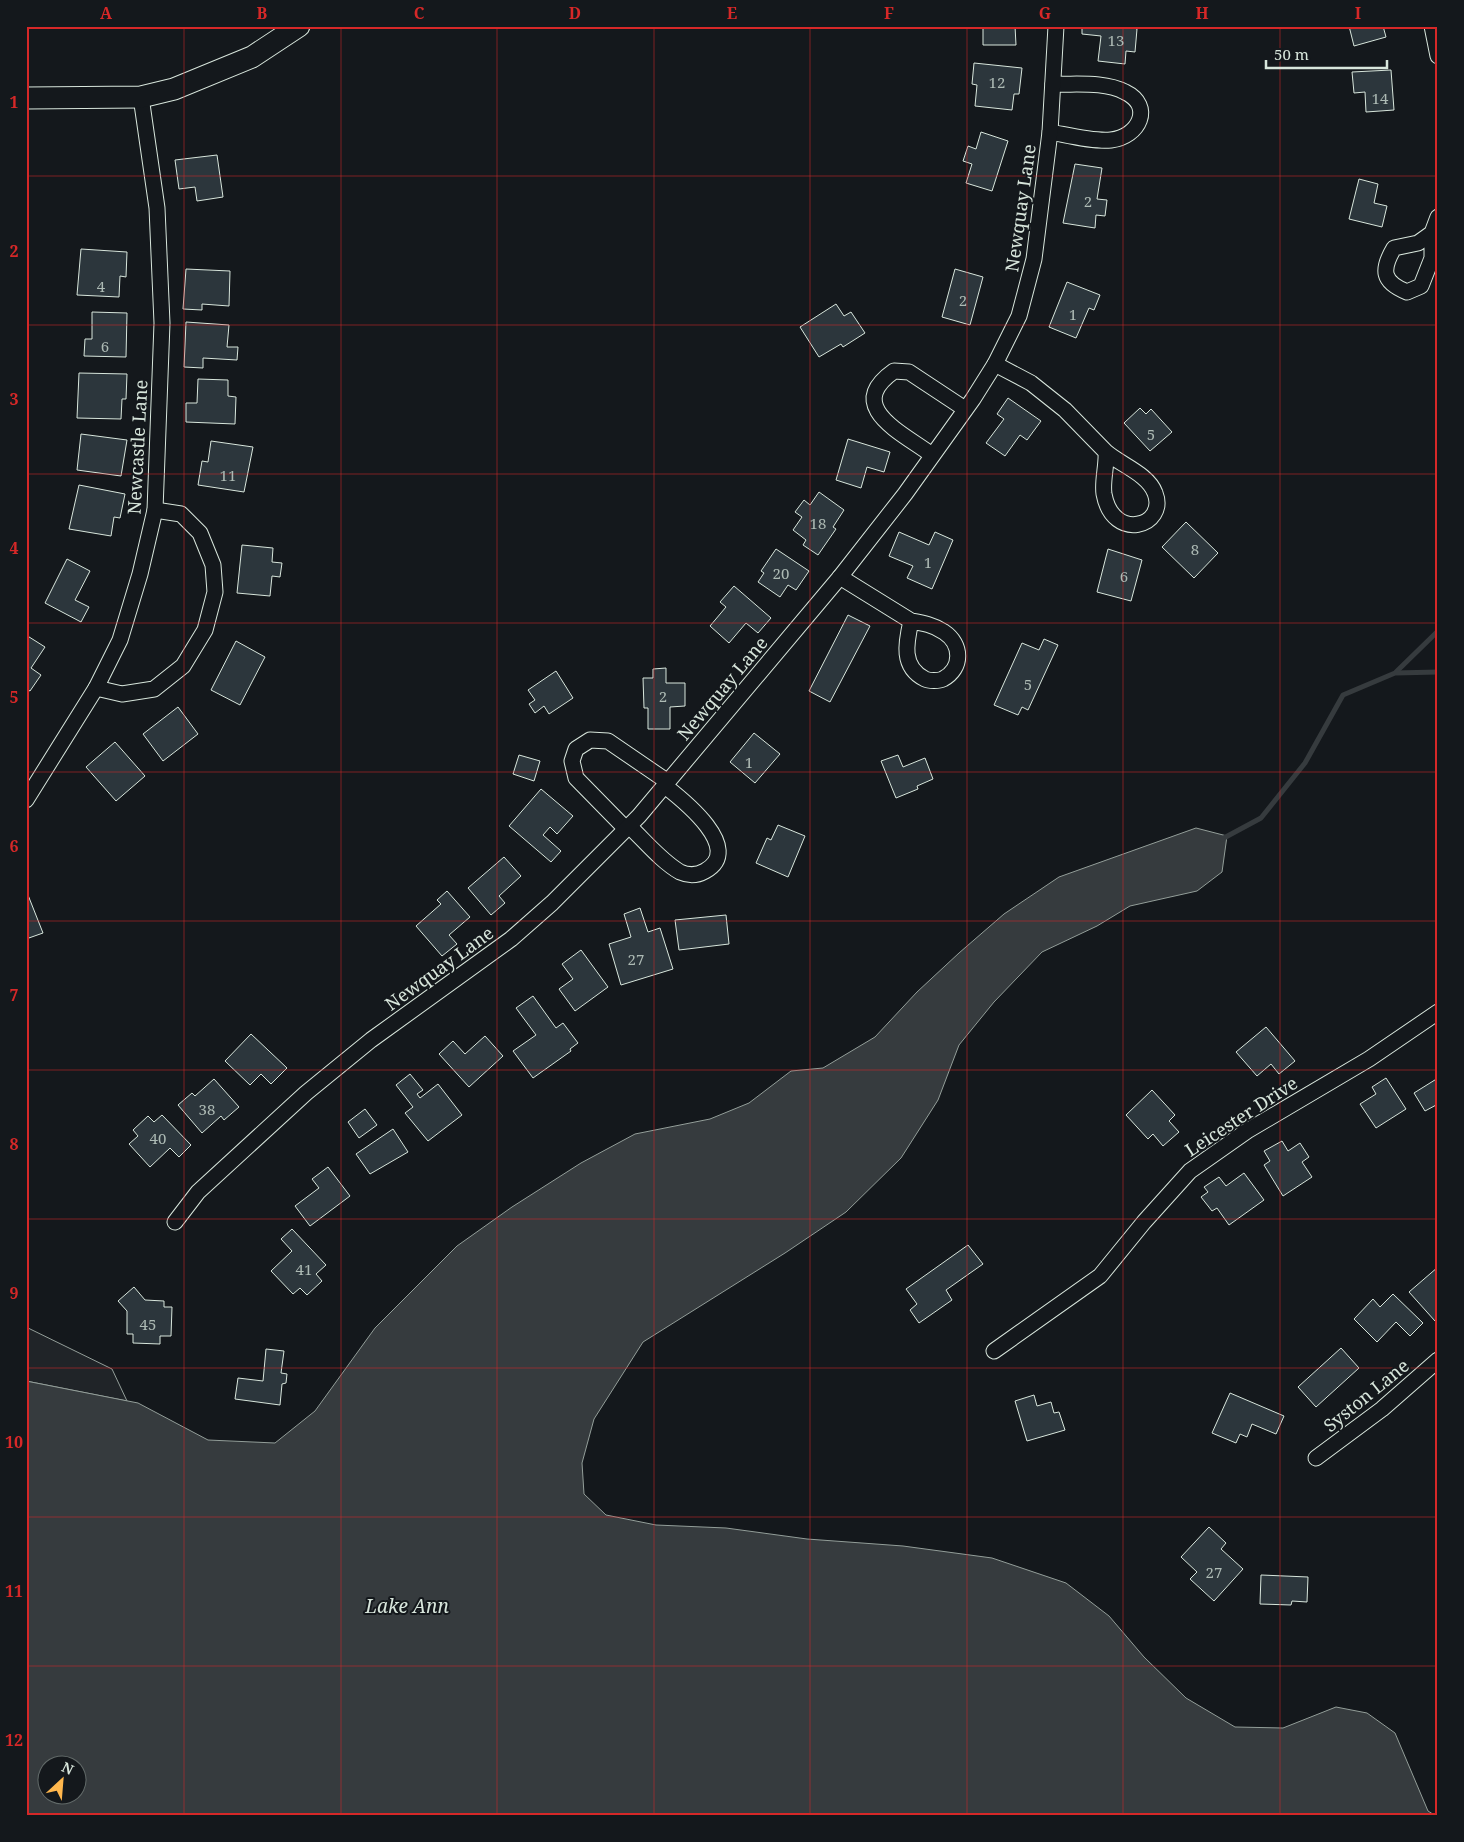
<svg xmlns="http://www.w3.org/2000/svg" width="1464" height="1842" font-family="'Noto Serif',serif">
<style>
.green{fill:#202428;stroke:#939e99}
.water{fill:#363b3e;stroke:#939e99;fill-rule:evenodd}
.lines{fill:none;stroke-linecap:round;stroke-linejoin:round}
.stream{stroke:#363b3e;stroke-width:5}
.building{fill:#2c363c;stroke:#d8e6dc}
.minor-casing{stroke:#d8e6dc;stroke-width:17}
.secondary-casing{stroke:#d8e6dc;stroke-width:23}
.minor{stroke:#14181c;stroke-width:15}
.secondary{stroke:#14181c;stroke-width:21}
.grid{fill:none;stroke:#d62828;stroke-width:1;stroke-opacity:0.55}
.labels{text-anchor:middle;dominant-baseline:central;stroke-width:4;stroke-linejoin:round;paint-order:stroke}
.number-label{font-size:15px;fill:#adbab4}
.street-label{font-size:18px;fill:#d8e6dc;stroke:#14181c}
.water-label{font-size:19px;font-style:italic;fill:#d8e6dc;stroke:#14181c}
.neatline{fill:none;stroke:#d62828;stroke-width:2}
.grid-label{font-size:16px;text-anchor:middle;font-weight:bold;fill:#d62828}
</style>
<rect width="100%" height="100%" fill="#14181c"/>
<!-- green -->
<polygon class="green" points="26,1327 112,1369 127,1401 26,1381"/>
<!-- water -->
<path class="water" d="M1196,828L1227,836L1222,872L1197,891L1130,906L1097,926L1042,952L994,1002L959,1045L938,1100L901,1158L846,1212L785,1253L643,1342L594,1419L582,1463L584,1494L606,1515L656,1525L726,1528L807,1539L903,1546L992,1558L1066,1583L1109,1616L1144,1657L1186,1698L1235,1727L1283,1728L1336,1707L1367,1713L1395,1733L1428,1811L1436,1816H26V1381L138,1403L208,1440L275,1443L315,1411L375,1328L457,1246L512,1207L581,1163L635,1134L710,1119L749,1103L791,1071L823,1068L875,1037L917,992L959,953L1004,914L1059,877ZM48,1764H78V1794H48Z"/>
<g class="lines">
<!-- stream -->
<g class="stream">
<polyline points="1396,672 1438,631"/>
<polyline points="1222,839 1261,818 1305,763 1343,695 1395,673 1438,672"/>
</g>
</g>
<!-- building -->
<g class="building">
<polygon points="983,26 1015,26 1016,45 983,45"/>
<polygon points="1082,26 1128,26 1137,29 1135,52 1126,51 1125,64 1098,61 1101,36 1082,34"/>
<polygon points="1349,26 1383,26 1386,37 1354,46"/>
<polygon points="974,63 1022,68 1019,94 1014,94 1012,110 975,106 977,85 972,84"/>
<polygon points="1391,70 1394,110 1366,112 1365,92 1354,93 1352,72"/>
<polygon points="981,132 1008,141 992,191 966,183 972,164 963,161 968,146 976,149"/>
<polygon points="217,155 223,197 197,201 195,187 179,189 175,160"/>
<polygon points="1075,164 1102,168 1097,199 1107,200 1105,216 1096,215 1095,228 1063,223"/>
<polygon points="1359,179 1378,184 1374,203 1387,206 1382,227 1349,219"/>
<polygon points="81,249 127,252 126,277 120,276 119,297 77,295"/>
<polygon points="186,269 230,271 229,306 202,304 202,310 183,309"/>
<polygon points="955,269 983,277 970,325 942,317"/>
<polygon points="1067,282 1100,295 1094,310 1089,308 1076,338 1049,327"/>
<polygon points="836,304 844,316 851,312 865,333 843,347 841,344 819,357 800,327"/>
<polygon points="92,312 127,313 126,357 84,356 85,339 92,339"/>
<polygon points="186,322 229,325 227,347 238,347 237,360 203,358 203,368 184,367"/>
<polygon points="79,373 127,374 126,399 122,399 121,419 77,418"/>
<polygon points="198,379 228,380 228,396 236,397 235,424 186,422 186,403 197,403"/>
<polygon points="1008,398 1041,421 1027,440 1020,435 1005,456 986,443 1004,419 997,414"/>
<polygon points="1140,408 1146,414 1151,409 1172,432 1150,451 1124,423"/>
<polygon points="81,434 127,440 121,476 77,470"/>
<polygon points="848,439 890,452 884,472 867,467 861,488 836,480"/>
<polygon points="211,441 253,447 244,492 198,485 202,461 208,462"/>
<polygon points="79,485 125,494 120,518 114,517 111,536 69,529"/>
<polygon points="819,492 844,510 833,527 836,529 818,555 803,545 806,540 793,530 802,517 795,512 804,500 810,505"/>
<polygon points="1186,522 1218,553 1194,578 1162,547"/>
<polygon points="899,532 929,545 935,532 953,540 932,589 907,578 913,566 889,556"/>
<polygon points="242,545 273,548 272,562 282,563 280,577 272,576 270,596 237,593"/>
<polygon points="776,549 809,571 796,590 788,585 780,597 758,582 764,573 761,571"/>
<polygon points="1108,549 1142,560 1131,601 1097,592"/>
<polygon points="67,559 90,571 75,600 89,607 81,622 45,603"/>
<polygon points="734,586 771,618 758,633 746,623 729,643 710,626 726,607 720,602"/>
<polygon points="848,615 870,626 830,702 809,691"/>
<polygon points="26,635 45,647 31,668 41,675 30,691 26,689"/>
<polygon points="1044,639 1058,645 1028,710 1022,707 1018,715 994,705 1022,643 1039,650"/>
<polygon points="236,641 265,657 240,705 211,690"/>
<polygon points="666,668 666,683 685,683 685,706 670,707 670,729 648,729 648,708 644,708 643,678 653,678 653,669"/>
<polygon points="556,671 573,698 549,714 544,706 535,713 529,704 535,700 528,690"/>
<polygon points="178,707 198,734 163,761 143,734"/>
<polygon points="754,733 780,754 755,783 730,762"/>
<polygon points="115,742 145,776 116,801 86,767"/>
<polygon points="519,755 540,761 534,781 513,774"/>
<polygon points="898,755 903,767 925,758 933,779 917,786 918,789 896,798 881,761"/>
<polygon points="541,789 573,816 557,834 550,827 543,835 561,851 551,862 509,826"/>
<polygon points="778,825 805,836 788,877 756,863 767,838 771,840"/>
<polygon points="504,857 521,876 499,896 505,903 491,915 468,888"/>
<polygon points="26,890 43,933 26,939"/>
<polygon points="447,891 470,917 449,935 457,944 442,956 416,926 441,904 437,900"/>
<polygon points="640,908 648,932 660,928 673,969 621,985 609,944 631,937 624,914"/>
<polygon points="726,915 729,944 679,950 675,920"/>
<polygon points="581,950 608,987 575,1011 559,989 573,979 562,964"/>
<polygon points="533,996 556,1028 563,1023 578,1043 570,1049 571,1051 533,1078 513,1051 536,1035 516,1008"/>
<polygon points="1266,1027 1295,1061 1279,1074 1271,1064 1257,1076 1236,1052"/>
<polygon points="251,1034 287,1068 271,1084 261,1074 250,1085 225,1061"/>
<polygon points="485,1036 503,1056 469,1087 439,1054 453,1041 465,1054"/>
<polygon points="410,1074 423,1090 417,1094 420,1098 438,1084 462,1115 428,1141 405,1113 413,1107 396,1085"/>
<polygon points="1386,1078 1406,1109 1376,1128 1360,1104 1376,1094 1372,1087"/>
<polygon points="1438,1078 1438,1104 1425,1111 1414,1093"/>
<polygon points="214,1079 239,1107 224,1120 221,1116 202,1133 178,1105 192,1093 195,1096"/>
<polygon points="1152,1090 1175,1115 1169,1121 1179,1132 1163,1146 1153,1134 1148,1139 1126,1115"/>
<polygon points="365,1109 377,1125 359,1138 348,1122"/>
<polygon points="162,1115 191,1145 179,1157 170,1148 150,1167 129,1144 138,1136 133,1130 148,1116 154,1122"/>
<polygon points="393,1129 408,1152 370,1174 356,1154"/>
<polygon points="1282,1141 1288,1151 1300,1143 1309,1157 1302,1162 1312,1177 1283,1196 1264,1165 1270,1161 1264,1151"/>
<polygon points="328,1167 350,1196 310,1226 295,1206 319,1188 312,1179"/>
<polygon points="1244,1173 1264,1200 1229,1225 1217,1208 1212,1211 1201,1197 1208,1192 1204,1187 1219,1177 1226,1186"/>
<polygon points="292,1229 326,1265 316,1274 322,1281 307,1295 300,1288 293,1294 271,1271 292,1251 281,1239"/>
<polygon points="968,1245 983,1264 946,1290 952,1300 919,1323 910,1310 917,1304 906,1289"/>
<polygon points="1438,1267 1438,1319 1435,1321 1409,1292"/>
<polygon points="134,1287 145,1300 164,1301 164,1307 172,1307 171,1336 160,1336 160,1344 133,1343 133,1334 127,1334 127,1311 118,1301"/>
<polygon points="1393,1294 1423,1323 1410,1336 1396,1322 1377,1342 1354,1319 1373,1299 1380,1307"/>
<polygon points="1341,1348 1359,1368 1316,1407 1298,1387"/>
<polygon points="266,1349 284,1351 281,1373 287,1374 286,1383 282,1384 280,1405 235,1399 238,1378 263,1381"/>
<polygon points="1230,1393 1284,1416 1276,1434 1252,1424 1247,1437 1240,1434 1236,1443 1212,1433"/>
<polygon points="1034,1395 1037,1406 1051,1402 1054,1413 1059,1412 1065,1430 1027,1441 1015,1401"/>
<polygon points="1209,1527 1226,1543 1221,1549 1243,1569 1214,1601 1190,1579 1197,1572 1181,1557"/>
<polygon points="1261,1575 1308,1577 1307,1602 1292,1601 1291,1605 1260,1604"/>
</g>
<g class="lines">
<!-- minor casing -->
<g class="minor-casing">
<g id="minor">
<polyline points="1432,26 1438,56"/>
<path d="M1050,132C1067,135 1094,142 1111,140C1139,137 1154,106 1125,92C1104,81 1075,85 1053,84"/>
<path d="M1432,233L1418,243L1394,248C1381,270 1382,282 1407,292L1421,286L1432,258V233L1438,217"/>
<path d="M995,364L1031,383L1065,410L1106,452C1107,465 1102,481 1104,494C1113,543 1168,526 1155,493C1148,474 1121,465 1106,452"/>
<path d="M932,455C903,433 843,407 894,371L909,372L965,409"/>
<path d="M840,577L911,621C906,643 901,667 925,679C929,681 939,681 943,679C963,668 962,644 944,632C934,625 923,623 911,621"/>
<polyline points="96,688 122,694 154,689 183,666 205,630 215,592 213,565 200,533 181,514 155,510"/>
<polyline points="26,800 96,688 120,640 140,574 155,510 162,323 157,208 141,97"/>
<path d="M629,826C645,841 661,861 680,872C689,876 698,875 705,871C745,849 683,800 665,786"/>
<polyline points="626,829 576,778 572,761 576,749 590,740 608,741 668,782"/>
<polyline points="175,1222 198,1192 306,1093 371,1040 511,939 552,903 639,816 840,577 905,494 973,399 995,364 1019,316 1034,259 1050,132 1056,26"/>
<polyline points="994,1351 1100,1276 1144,1222 1190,1171 1247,1131 1369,1059 1438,1012"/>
<polyline points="1316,1458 1382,1409 1438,1360"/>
</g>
</g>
<!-- secondary casing -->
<g class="secondary-casing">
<polyline id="secondary" points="26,98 141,97 174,89 252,57 299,26"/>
</g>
<!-- minor -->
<use href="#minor" class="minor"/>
<!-- secondary -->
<use href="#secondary" class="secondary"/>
</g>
<!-- grid -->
<path class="grid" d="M184,26V1816M341,26V1816M497,26V1816M654,26V1816M810,26V1816M967,26V1816M1123,26V1816M1280,26V1816M26,176H1438M26,325H1438M26,474H1438M26,623H1438M26,772H1438M26,921H1438M26,1070H1438M26,1219H1438M26,1368H1438M26,1517H1438M26,1666H1438"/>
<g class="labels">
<!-- number labels -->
<g class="number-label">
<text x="1116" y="40">13</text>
<text x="997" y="82">12</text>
<text x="1380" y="98">14</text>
<text x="1088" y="201">2</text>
<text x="101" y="286">4</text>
<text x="963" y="300">2</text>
<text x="1073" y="314">1</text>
<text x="105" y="346">6</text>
<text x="1151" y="434">5</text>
<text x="228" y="475">11</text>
<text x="818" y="523">18</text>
<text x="1195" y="549">8</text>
<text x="928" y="562">1</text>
<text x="781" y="573">20</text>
<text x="1124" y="576">6</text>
<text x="1028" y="684">5</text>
<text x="663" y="696">2</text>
<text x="749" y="762">1</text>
<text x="636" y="959">27</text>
<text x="207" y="1109">38</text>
<text x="158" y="1138">40</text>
<text x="304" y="1269">41</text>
<text x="148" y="1324">45</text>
<text x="1214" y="1572">27</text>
</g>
<!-- street labels -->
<g class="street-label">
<text transform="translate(1020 208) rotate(-82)">Newquay Lane</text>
<text transform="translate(137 447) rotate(-87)">Newcastle Lane</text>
<text transform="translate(722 688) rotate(-50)">Newquay Lane</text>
<text transform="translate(439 968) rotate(-36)">Newquay Lane</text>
<text transform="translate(1241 1116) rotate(-33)">Leicester Drive</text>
<text transform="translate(1366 1395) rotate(-39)">Syston Lane</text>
</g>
<!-- water labels -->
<g class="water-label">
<text x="407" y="1606">Lake Ann</text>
</g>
</g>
<!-- border -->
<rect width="1464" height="1842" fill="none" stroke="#14181c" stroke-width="55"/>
<!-- north arrow -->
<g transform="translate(62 1780) rotate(26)"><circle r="24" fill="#14181c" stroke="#626a69"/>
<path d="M0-4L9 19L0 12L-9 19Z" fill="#ffb74d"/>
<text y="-8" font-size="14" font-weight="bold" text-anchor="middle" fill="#d8e6dc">N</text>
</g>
<!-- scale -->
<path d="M1266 60v8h121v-8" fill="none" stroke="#d8e6dc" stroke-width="2.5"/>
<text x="1274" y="60" font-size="15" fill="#d8e6dc" stroke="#14181c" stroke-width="4" paint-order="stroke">50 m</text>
<rect x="28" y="28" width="1408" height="1786" class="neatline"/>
<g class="grid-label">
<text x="106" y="19">A</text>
<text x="262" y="19">B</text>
<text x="419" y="19">C</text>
<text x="575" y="19">D</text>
<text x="732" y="19">E</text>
<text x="889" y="19">F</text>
<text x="1045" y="19">G</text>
<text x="1202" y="19">H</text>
<text x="1358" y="19">I</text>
<text x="14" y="108">1</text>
<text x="14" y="257">2</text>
<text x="14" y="405">3</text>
<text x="14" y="554">4</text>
<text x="14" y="703">5</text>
<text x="14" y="852">6</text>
<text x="14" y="1001">7</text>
<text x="14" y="1150">8</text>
<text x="14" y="1299">9</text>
<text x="14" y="1448">10</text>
<text x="14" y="1597">11</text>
<text x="14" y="1746">12</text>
</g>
</svg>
